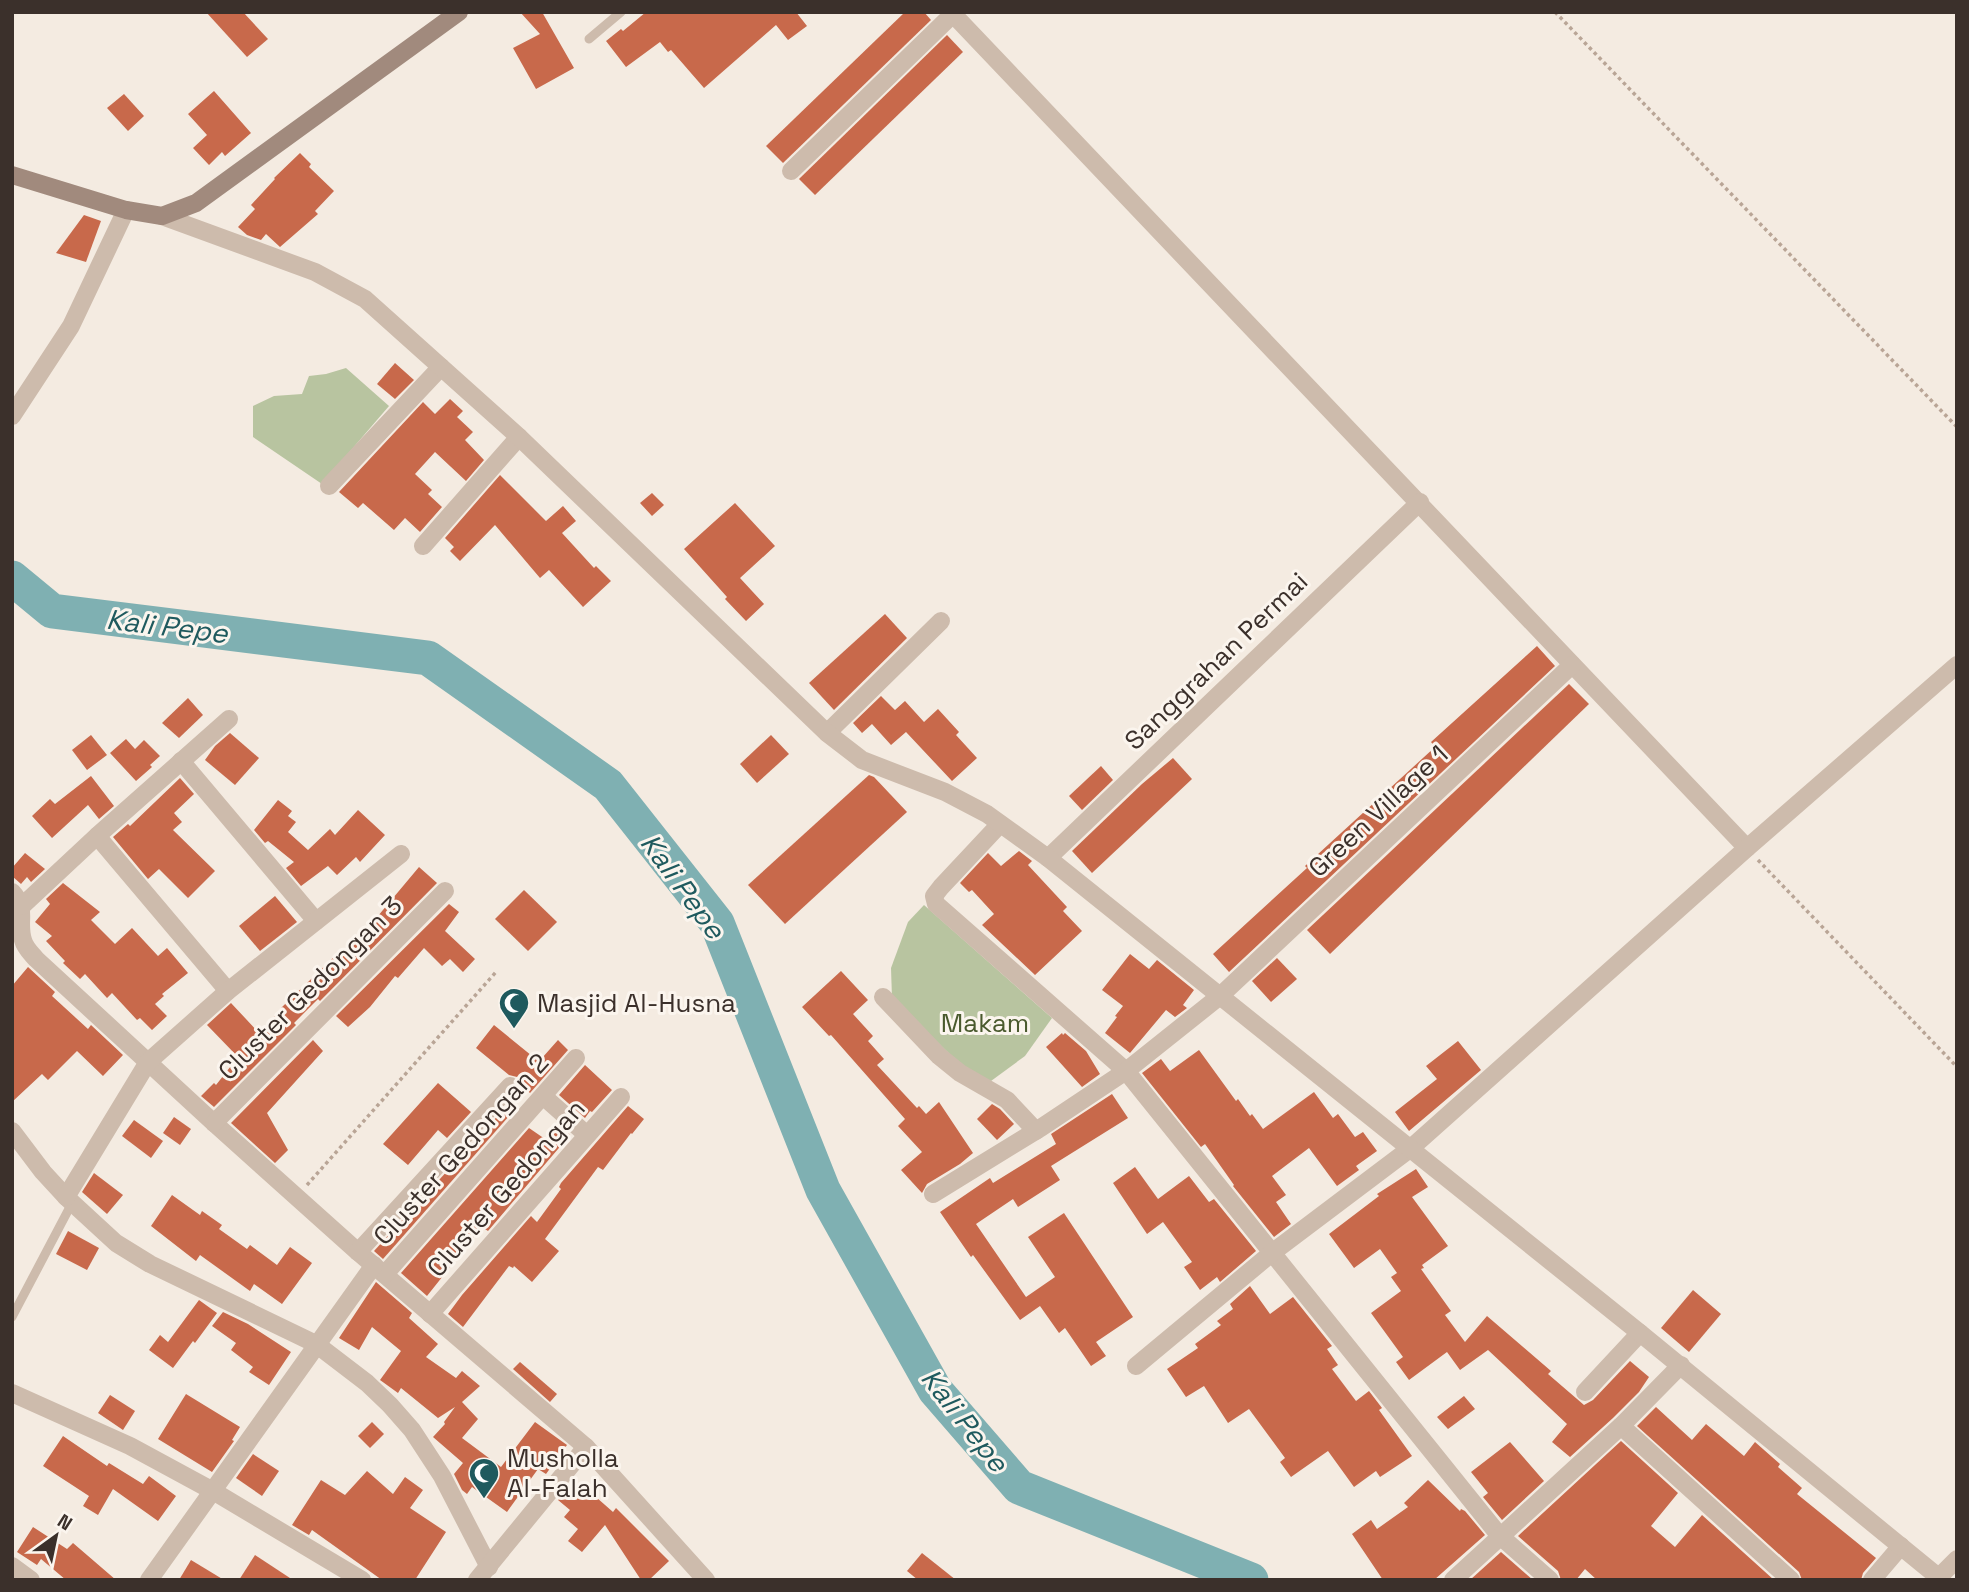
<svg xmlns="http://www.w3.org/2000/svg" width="1969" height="1592" font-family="'Space Grotesk',sans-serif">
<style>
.green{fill:#b8c4a0}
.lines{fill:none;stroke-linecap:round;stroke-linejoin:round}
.river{stroke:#7fb0b2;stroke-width:35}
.building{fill:#c8694b}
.path{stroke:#b9a596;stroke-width:3.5;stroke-dasharray:3.5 3.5;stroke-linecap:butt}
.service{stroke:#cdbbac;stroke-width:9}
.minor{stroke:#cdbbac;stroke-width:18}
.tertiary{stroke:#cdbbac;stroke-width:18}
.secondary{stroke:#a18a7d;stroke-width:18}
.labels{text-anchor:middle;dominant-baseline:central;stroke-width:6;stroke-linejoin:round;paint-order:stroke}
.street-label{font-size:26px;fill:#3b302b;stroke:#fbf5ee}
.poi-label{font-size:26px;fill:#3b302b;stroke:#fbf5ee;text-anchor:start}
.park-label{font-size:26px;fill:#4a5a2e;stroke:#fbf5ee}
.water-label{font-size:28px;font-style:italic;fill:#1f5a5e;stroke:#fbf5ee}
</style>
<rect width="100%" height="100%" fill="#f4ebe1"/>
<!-- green -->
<g class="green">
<polygon points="346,368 389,406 322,484 253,437 253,406 274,396 302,394 309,376 326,374"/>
<polygon points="924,905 1052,1018 1025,1056 991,1081 967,1071 892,998 891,968 908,922"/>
</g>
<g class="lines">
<!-- river -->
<polyline class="river" points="12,578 52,611 428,658 608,785 717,923 823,1190 935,1390 1019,1487 1251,1580"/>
</g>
<!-- building -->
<g class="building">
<polygon points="206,12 243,12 268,39 247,57"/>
<polygon points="520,12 542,12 574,68 536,89 513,48 540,34"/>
<polygon points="646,12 796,12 807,26 788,40 776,25 704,88 671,50 668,52 660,42 626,67 606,41 621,29 623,31"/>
<polygon points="905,12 924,12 931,20 783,163 766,146"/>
<polygon points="947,35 963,52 815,195 799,179"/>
<polygon points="214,91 251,133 225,156 222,152 209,165 193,148 207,135 188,114"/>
<polygon points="124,94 144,116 128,131 107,108"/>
<polygon points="300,153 311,164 309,167 334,191 315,211 318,214 280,247 266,234 261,240 247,235 238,227 255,209 251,205 275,179 274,178"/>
<polygon points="84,215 101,221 86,262 56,253"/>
<polygon points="395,363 414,380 395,399 377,384"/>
<polygon points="450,399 463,411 457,417 473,432 465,440 484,460 466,481 435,452 415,474 432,490 428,494 442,507 420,532 405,518 394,530 363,503 358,508 339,492 423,402 435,414"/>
<polygon points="500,475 546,521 563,506 576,521 562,533 594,568 596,566 611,581 583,607 549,570 540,578 495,525 460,561 450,551 454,547 445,538"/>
<polygon points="652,493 664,505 652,516 640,503"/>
<polygon points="735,503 775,546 740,578 764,604 746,621 725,599 727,597 684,549"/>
<polygon points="885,614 907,638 834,710 809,683"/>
<polygon points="1537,646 1555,666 1229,972 1213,954 1307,868 1305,866 1435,747 1431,742"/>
<polygon points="1569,684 1589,704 1330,954 1307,930"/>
<polygon points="881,696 895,710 905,701 924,722 938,709 959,732 956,735 977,758 952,781 906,732 891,745 872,724 862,733 853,723"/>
<polygon points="188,698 203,715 179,738 162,723"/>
<polygon points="230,733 259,758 235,785 205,760 215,746"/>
<polygon points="91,735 107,755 87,770 72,750"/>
<polygon points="771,735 789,754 757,783 740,764"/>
<polygon points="126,739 135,749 144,740 160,756 150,765 152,767 136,781 110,753"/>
<polygon points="1173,758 1192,779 1092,873 1072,851 1142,784"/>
<polygon points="1101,766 1113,780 1082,810 1069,796"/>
<polygon points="869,775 874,777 907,812 785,924 748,885"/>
<polygon points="91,776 114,806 99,819 88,805 52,838 32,816 50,799 55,804"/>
<polygon points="180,778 194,794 174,813 182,822 173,830 215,871 188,898 159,869 148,879 113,837 128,824 130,826"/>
<polygon points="278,800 292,811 288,816 296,822 288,832 308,850 330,829 335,835 358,810 385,835 360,862 356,857 337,875 328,866 301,886 286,868 294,862 268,841 265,843 254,830"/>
<polygon points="1019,851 1032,861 1028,865 1067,907 1063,911 1082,931 1035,975 982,925 994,914 972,890 969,892 960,883 988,853 1001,866"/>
<polygon points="25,853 45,869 31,882 27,877 21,884 12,876 12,868"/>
<polygon points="419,867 437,883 320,1001 318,999 294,1023 296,1025 214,1107 201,1096 214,1083 216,1085 238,1057 207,1025 231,1003 261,1035 281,1008 334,957 336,959 362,935"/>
<polygon points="63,883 100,912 91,920 115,944 132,928 158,956 167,948 188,973 162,994 164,996 155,1004 167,1016 152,1030 140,1018 137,1020 112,993 107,998 85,974 80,979 63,963 65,961 46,941 52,936 35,922 50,904 46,899"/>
<polygon points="524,890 557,922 528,951 495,919"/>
<polygon points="275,896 297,922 260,951 239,926"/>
<polygon points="449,904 459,912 445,931 475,959 463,972 450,959 442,966 424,948 398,978 395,976 370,1007 348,1027 336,1016"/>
<polygon points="1130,954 1149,969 1157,960 1194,990 1183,1005 1187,1008 1175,1017 1166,1010 1130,1053 1105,1033 1117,1017 1115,1016 1123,1006 1102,990"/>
<polygon points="1277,958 1297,979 1271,1002 1252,981"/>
<polygon points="28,967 55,992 52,996 88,1029 91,1025 123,1055 103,1076 77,1051 48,1080 42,1074 12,1102 12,986"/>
<polygon points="841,971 868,1000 853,1014 873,1036 868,1041 884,1059 877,1065 917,1108 919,1106 926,1114 939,1102 973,1153 960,1164 927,1184 922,1193 901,1170 922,1152 898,1126 905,1119 831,1035 829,1036 802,1007"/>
<polygon points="494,1025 537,1060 540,1056 542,1058 558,1040 568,1050 530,1093 521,1085 517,1077 509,1075 476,1048"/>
<polygon points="1062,1033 1063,1035 1065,1033 1086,1051 1100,1074 1082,1087 1046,1047"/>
<polygon points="313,1040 323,1051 267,1113 288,1150 275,1163 231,1123"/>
<polygon points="1458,1041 1481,1070 1409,1131 1395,1112 1437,1079 1426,1066"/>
<polygon points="1199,1050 1236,1101 1238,1099 1250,1116 1252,1114 1263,1129 1314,1092 1333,1118 1338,1114 1355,1137 1363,1132 1377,1151 1356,1166 1359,1170 1337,1186 1309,1148 1272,1176 1286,1195 1276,1202 1291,1224 1274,1237 1233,1186 1234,1185 1205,1144 1201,1147 1142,1073 1161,1059 1170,1071"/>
<polygon points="585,1065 612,1090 592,1112 590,1111 585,1118 559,1095"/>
<polygon points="438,1083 471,1112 447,1138 438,1130 408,1165 383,1144"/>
<polygon points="1112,1094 1128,1118 1051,1166 1060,1180 1018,1207 1013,1199 976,1224 1026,1297 1055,1277 1028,1237 1064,1213 1133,1317 1096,1342 1106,1356 1091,1366 1065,1328 1059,1333 1040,1306 1020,1320 973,1255 971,1257 940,1212 990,1178 993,1183 1056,1144 1051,1134"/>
<polygon points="992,1104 1000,1109 1014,1124 997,1140 977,1119"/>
<polygon points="628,1106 644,1119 632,1134 631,1133 603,1170 598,1167 545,1239 559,1251 532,1282 514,1266 513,1268 509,1266 463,1327 448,1314 462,1295 531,1216 537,1222 561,1189 559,1187 561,1183"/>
<polygon points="503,1110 510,1115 383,1259 374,1251"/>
<polygon points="174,1117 191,1129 180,1145 163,1133"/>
<polygon points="134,1120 163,1141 151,1158 122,1136"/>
<polygon points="558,1124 570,1135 488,1231 482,1227 427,1296 401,1273 529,1128 545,1139"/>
<polygon points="1135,1167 1158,1199 1189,1176 1209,1202 1214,1199 1256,1251 1220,1282 1217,1277 1200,1290 1184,1267 1192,1262 1163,1222 1147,1234 1113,1183"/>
<polygon points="1416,1169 1428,1187 1412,1197 1448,1246 1422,1265 1424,1268 1421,1269 1451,1311 1445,1315 1465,1342 1487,1316 1551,1371 1548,1374 1584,1405 1593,1400 1630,1361 1649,1377 1639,1392 1613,1418 1570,1457 1552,1442 1567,1424 1488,1350 1460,1370 1447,1352 1409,1380 1396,1362 1403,1357 1371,1313 1401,1291 1391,1277 1397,1273 1380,1249 1354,1268 1329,1234 1379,1196 1377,1194"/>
<polygon points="94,1173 123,1195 107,1214 82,1192"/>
<polygon points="172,1195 200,1215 202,1211 222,1225 219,1229 247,1249 250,1245 277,1265 290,1247 312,1263 282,1304 254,1284 250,1291 200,1255 196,1261 151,1226"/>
<polygon points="68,1231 99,1248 87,1270 56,1254"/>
<polygon points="376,1282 412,1313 409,1318 438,1344 426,1357 456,1378 462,1371 480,1386 462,1402 478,1419 462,1438 501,1467 535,1422 567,1445 546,1474 538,1469 507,1512 472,1487 467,1494 462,1490 454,1474 463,1463 433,1437 445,1424 444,1422 455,1407 438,1418 401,1388 398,1393 380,1380 401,1351 372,1327 359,1350 339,1338"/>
<polygon points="1250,1286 1270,1314 1293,1297 1332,1346 1327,1349 1338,1365 1332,1369 1356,1401 1369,1391 1382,1408 1379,1410 1412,1456 1380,1477 1376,1471 1354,1487 1328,1451 1291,1477 1280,1462 1285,1458 1249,1409 1228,1423 1204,1386 1186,1397 1167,1369 1198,1348 1195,1344 1221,1325 1217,1321 1233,1309 1230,1304"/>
<polygon points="1693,1290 1721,1314 1689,1352 1661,1328"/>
<polygon points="199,1300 217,1313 195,1343 193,1341 173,1368 149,1350 160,1335 168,1342"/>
<polygon points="223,1312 248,1324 291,1352 269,1385 249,1372 253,1367 231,1350 236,1343 212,1326"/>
<polygon points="520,1362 557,1394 550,1402 513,1369"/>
<polygon points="186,1394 240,1427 232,1440 234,1441 212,1472 158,1439"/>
<polygon points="110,1395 135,1411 123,1430 98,1413"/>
<polygon points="1464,1396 1475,1409 1448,1429 1437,1417"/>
<polygon points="1656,1407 1692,1440 1706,1424 1744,1456 1755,1442 1780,1464 1778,1467 1802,1488 1797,1494 1876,1558 1863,1573 1861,1580 1802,1580 1799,1572 1637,1426"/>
<polygon points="372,1422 384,1434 370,1448 358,1436"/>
<polygon points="63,1436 107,1466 109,1463 143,1484 149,1476 176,1496 158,1521 113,1489 98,1515 83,1506 89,1496 43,1466"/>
<polygon points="1621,1441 1678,1493 1651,1526 1675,1547 1702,1515 1774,1580 1597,1580 1585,1569 1576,1580 1561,1580 1558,1571 1518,1536"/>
<polygon points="1510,1442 1544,1481 1502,1520 1483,1497 1488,1493 1471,1472"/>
<polygon points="253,1454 279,1471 262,1496 236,1478"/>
<polygon points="367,1471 393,1494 405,1477 423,1490 410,1508 446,1532 415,1580 382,1580 312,1530 309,1535 292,1525 321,1480 345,1495"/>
<polygon points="1428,1480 1460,1511 1461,1509 1465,1511 1485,1535 1434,1580 1383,1580 1352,1534 1371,1520 1377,1529 1408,1507 1404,1503"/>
<polygon points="568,1488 580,1499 588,1490 613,1512 616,1508 669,1561 649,1580 641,1580 605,1525 582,1552 568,1541 578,1529 564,1517 570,1510 558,1500"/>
<polygon points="33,1527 67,1549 73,1543 116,1580 66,1580 41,1559 37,1565 17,1552"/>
<polygon points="1501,1552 1533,1580 1470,1580"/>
<polygon points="922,1553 956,1580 918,1580 907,1571"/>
<polygon points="255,1555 293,1580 239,1580"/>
<polygon points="191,1560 224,1580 179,1580"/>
</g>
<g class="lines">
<!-- path -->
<g class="path">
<polyline points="1555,12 1957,427"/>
<polyline points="1758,860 1957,1067"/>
<polyline points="307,1185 496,972"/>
</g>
<!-- service -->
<g class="service">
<polyline points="589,39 621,12"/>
<polyline points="12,1317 72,1203"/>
</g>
<!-- minor -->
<g class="minor">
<polyline points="951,12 1747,848"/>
<polyline points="791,171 953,14"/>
<polyline points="329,486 441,367"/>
<polyline points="423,546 519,437"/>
<polyline points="827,733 941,621"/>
<polyline points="181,761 316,921"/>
<polyline points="1000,824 941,887 934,896 936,904 1126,1071 1499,1535 1550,1580"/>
<polyline points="97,836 228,991"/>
<polyline points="1048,858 1420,502"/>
<path d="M12,892C28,909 17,921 23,940C25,948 31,953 36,959L214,1123L358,1252L586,1447L706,1580"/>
<polyline points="22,906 97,836 229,719"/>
<polyline points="883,997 939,1056 960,1073 1007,1100 1036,1131"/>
<polyline points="543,1096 587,1135"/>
<polyline points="214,1123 445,891"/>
<polyline points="12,1131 43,1172 66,1197 116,1243 150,1264 316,1344 367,1383 390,1405 412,1430 442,1476 489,1567"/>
<polyline points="933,1194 1042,1127 1126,1071 1220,996 1572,665"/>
<polyline points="66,1197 148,1062 228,991 401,854"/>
<polyline points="358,1252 510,1086"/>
<polyline points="385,1274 576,1058"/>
<polyline points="430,1314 621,1097"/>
<polyline points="1136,1366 1273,1252 1411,1148 1747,848 1957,665"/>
<polyline points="1585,1392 1640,1333"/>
<polyline points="12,1393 130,1446 213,1491 362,1580"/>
<polyline points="1621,1426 1791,1580"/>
<polyline points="12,1566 31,1580"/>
<polyline points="1939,1577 1957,1559"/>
<polyline points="149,1580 374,1265"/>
<polyline points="477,1580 586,1447"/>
<polyline points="1453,1580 1621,1426 1681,1365"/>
<polyline points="1872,1580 1901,1546"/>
</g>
<!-- tertiary -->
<g class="tertiary">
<polyline points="162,216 315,272 365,299 519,437 827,733 862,760 945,792 987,814 1048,858 1640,1333 1942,1580"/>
<polyline points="12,416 71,326 126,210"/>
</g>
<!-- secondary -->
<polyline class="secondary" points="12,175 126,210 162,216 196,203 459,12"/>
</g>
<!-- icons -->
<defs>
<g id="mosque-pin" transform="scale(1.575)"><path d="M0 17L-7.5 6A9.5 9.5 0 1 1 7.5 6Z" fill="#1f5a5e" stroke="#fbf5ee"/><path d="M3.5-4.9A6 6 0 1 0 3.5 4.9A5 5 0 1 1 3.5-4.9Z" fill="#fff"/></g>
</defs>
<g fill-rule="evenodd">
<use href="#mosque-pin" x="514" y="1003"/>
<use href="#mosque-pin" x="484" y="1473"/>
</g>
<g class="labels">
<!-- street labels -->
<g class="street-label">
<text transform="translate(1216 661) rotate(-44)">Sanggrahan Permai</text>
<text transform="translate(1378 811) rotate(-43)">Green Village 1</text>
<text transform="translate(310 988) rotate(-45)">Cluster Gedongan 3</text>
<text transform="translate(461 1149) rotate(-48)">Cluster Gedongan 2</text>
<text transform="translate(506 1188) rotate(-49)">Cluster Gedongan</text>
</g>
<!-- poi labels -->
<g class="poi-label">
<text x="537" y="1003">Masjid Al-Husna</text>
<text x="507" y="1458">Musholla<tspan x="507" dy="30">Al-Falah</tspan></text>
</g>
<!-- park labels -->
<g class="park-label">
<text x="985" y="1023">Makam</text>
</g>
<!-- water labels -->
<g class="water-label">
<text transform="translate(167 626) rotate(7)">Kali Pepe</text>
<text transform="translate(683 886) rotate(54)">Kali Pepe</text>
<text transform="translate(965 1420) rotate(52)">Kali Pepe</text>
</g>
</g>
<!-- border -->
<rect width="1969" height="1592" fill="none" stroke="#3b302b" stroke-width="28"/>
<!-- north arrow -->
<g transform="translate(56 1536) rotate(33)" stroke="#fbf5ee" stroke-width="5" paint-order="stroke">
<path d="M0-5L12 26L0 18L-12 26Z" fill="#3b302b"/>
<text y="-10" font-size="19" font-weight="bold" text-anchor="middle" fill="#3b302b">N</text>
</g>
</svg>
